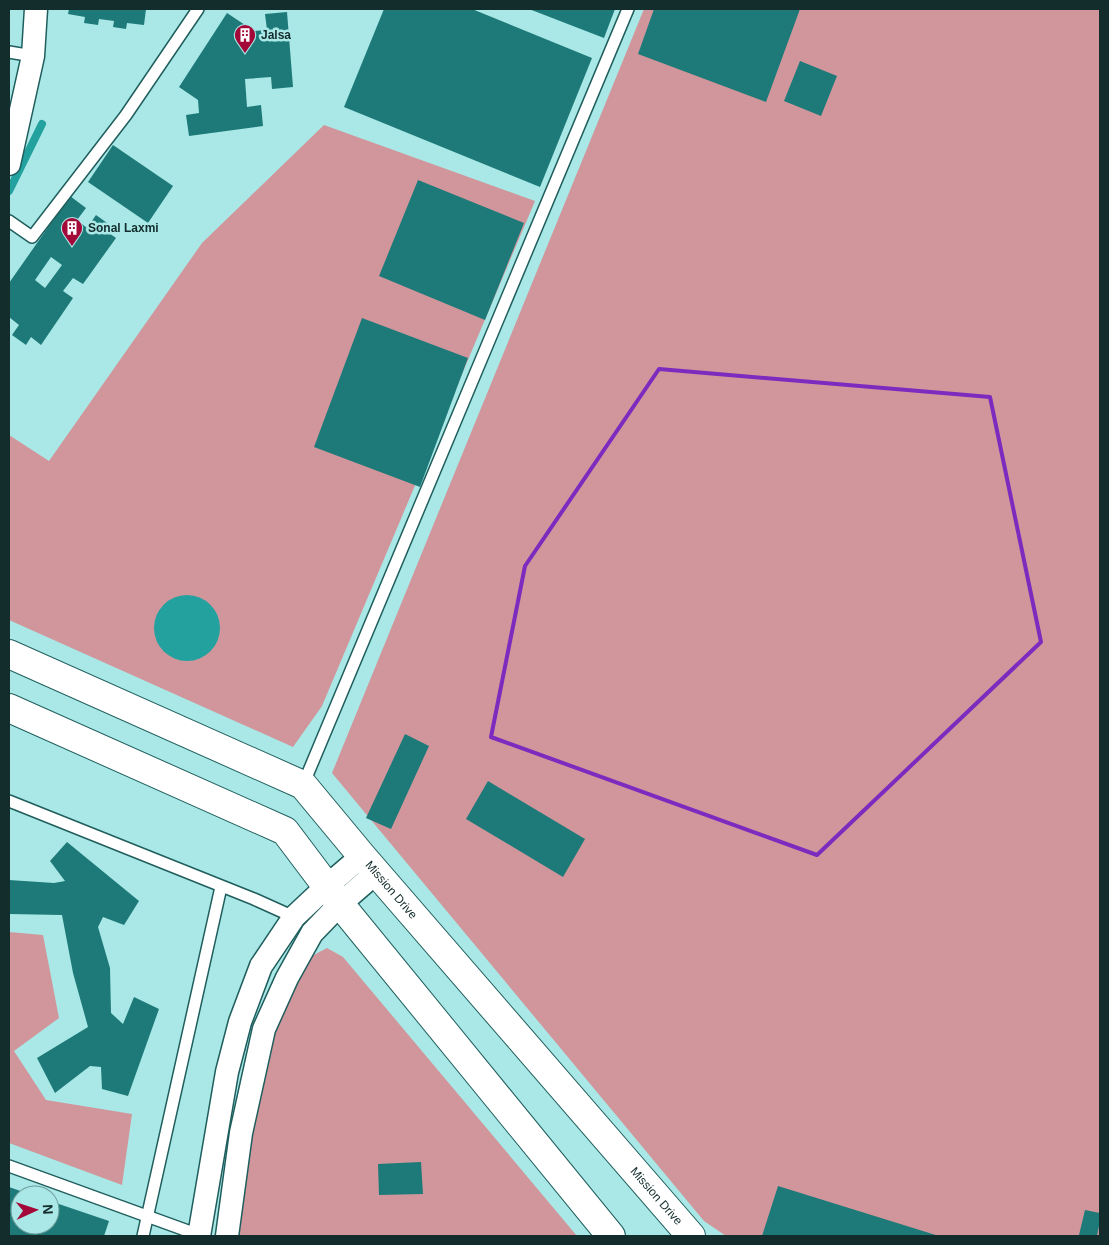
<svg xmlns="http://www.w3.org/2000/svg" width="1109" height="1245" font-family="Helvetica,sans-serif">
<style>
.green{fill:#d1969b}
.water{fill:#22a19f}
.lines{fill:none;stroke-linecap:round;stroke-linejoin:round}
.stream{stroke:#22a19f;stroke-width:8}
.building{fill:#1d7a79;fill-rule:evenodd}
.lane-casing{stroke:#1f5e5d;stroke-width:14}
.street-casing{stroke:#1f5e5d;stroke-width:25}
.secondary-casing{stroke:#1f5e5d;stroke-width:30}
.lane{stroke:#fff;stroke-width:11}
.street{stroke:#fff;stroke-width:22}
.secondary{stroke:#fff;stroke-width:28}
.marked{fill:none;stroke:#7b2cbf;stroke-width:4;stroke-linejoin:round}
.labels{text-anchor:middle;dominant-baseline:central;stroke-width:5;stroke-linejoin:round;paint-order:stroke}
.poi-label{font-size:12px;font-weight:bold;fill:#132c2c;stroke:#a9e8e6;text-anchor:start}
.street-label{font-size:12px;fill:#132c2c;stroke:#a9e8e6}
</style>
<rect width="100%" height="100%" fill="#a9e8e6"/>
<!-- green -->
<g class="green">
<polygon points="644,9 1100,9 1100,1236 726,1236 704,1221 332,773"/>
<polygon points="324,125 535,201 322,706 293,747 9,620 9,435 49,461 202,243"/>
<polygon points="9,932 43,935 59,1018 14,1051 46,1100 132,1114 122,1185 9,1143"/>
<polygon points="327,948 343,957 577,1236 233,1236 259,1056 310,957"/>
</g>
<!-- water -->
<circle class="water" cx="187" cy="628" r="33"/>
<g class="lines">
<!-- stream -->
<polyline class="stream" points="9,191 42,124"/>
</g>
<!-- building -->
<g class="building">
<polygon points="69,9 146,9 144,25 127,23 126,29 113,27 114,21 99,19 98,25 84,23 85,17 68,14"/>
<polygon points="384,9 472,9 592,58 540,187 344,107"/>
<polygon points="529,9 615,9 604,38"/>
<polygon points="654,9 800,9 766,102 638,54"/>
<polygon points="287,12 293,87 272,89 271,77 245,79 247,107 261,105 263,126 189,136 186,115 199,113 198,100 179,87 227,13 254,31 267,30 265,14"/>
<polygon points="800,61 837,76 821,116 784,101"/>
<polygon points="113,145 173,186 148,223 88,182"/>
<polygon points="418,180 524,223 485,320 379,276"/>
<path d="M70,196L86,208L77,220L87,228L96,215L110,225L106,231L116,238L83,284L73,278L63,291L73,298L41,345L31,337L26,345L12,335L19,325L9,317V283ZM51,257L62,265L45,288L35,280Z"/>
<polygon points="362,318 468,358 420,487 314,447"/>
<polygon points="405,734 429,746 391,829 366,818"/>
<polygon points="488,781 585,839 563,877 466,819"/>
<polygon points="67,842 139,901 124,925 103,917 98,927 110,968 111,1013 123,1024 134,997 159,1009 128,1096 102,1089 101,1067 90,1066 55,1093 37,1058 88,1027 73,973 62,915 9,914 9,880 54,883 65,881 50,861"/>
<polygon points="421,1162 423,1194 379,1195 378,1164"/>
<polygon points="778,1186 939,1236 762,1236"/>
<polygon points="9,1187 32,1195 20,1195 20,1225 50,1225 50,1201 109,1221 104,1236 9,1236"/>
<polygon points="1085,1210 1100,1213 1100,1221 1097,1236 1084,1236 1079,1235"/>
</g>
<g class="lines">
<!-- lane casing -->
<g class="lane-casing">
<g id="lane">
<polyline points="9,52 33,56"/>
<polyline points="9,221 32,237 126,115 198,9"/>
<polyline points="303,785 628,9"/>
<polyline points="9,801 254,899 294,917"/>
<polyline points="9,1166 199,1235"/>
<polyline points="143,1236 221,887"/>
</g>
</g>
<!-- street casing -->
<g class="street-casing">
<g id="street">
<polyline points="9,164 33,56 36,9"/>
<polyline points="199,1236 227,1072 240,1022 261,966 294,917 327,886 362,856"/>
<polyline points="227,1236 241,1133 264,1029 287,978 312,933 340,904 377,872"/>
</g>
</g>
<!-- secondary casing -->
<g class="secondary-casing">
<g id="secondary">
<path id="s1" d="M9,654L303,785L362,856L691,1236"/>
<polyline points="9,708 285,831 340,904 611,1236"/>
</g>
</g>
<!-- lane -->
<use href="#lane" class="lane"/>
<!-- street -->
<use href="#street" class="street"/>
<!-- secondary -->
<use href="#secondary" class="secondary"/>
</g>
<!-- marked area -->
<path class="marked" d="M659,369L990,397L1041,642L817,855L491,737L525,566Z"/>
<!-- icons -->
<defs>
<g id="building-pin" transform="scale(1.125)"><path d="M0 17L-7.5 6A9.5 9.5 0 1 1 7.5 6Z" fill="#a40839" stroke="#a9e8e6"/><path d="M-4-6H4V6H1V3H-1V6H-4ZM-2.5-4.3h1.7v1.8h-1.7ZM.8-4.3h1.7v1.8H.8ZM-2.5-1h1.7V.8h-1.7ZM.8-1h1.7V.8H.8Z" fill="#fff"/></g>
</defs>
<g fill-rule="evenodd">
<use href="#building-pin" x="245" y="35"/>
<use href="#building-pin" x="72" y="228"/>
</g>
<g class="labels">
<!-- poi labels -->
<g class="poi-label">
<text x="261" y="35">Jalsa</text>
<text x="88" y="228">Sonal Laxmi</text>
</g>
<!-- street labels -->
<g class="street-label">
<text stroke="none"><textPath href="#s1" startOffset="459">Mission Drive</textPath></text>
<text stroke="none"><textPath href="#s1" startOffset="864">Mission Drive</textPath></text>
</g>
</g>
<!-- border -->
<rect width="1109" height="1245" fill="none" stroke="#132c2c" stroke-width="20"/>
<!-- north arrow -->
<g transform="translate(35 1210) rotate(87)"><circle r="24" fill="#a9e8e6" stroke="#6d9d9c"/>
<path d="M0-4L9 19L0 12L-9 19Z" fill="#a40839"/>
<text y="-8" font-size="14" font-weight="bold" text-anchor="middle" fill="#132c2c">N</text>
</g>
</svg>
